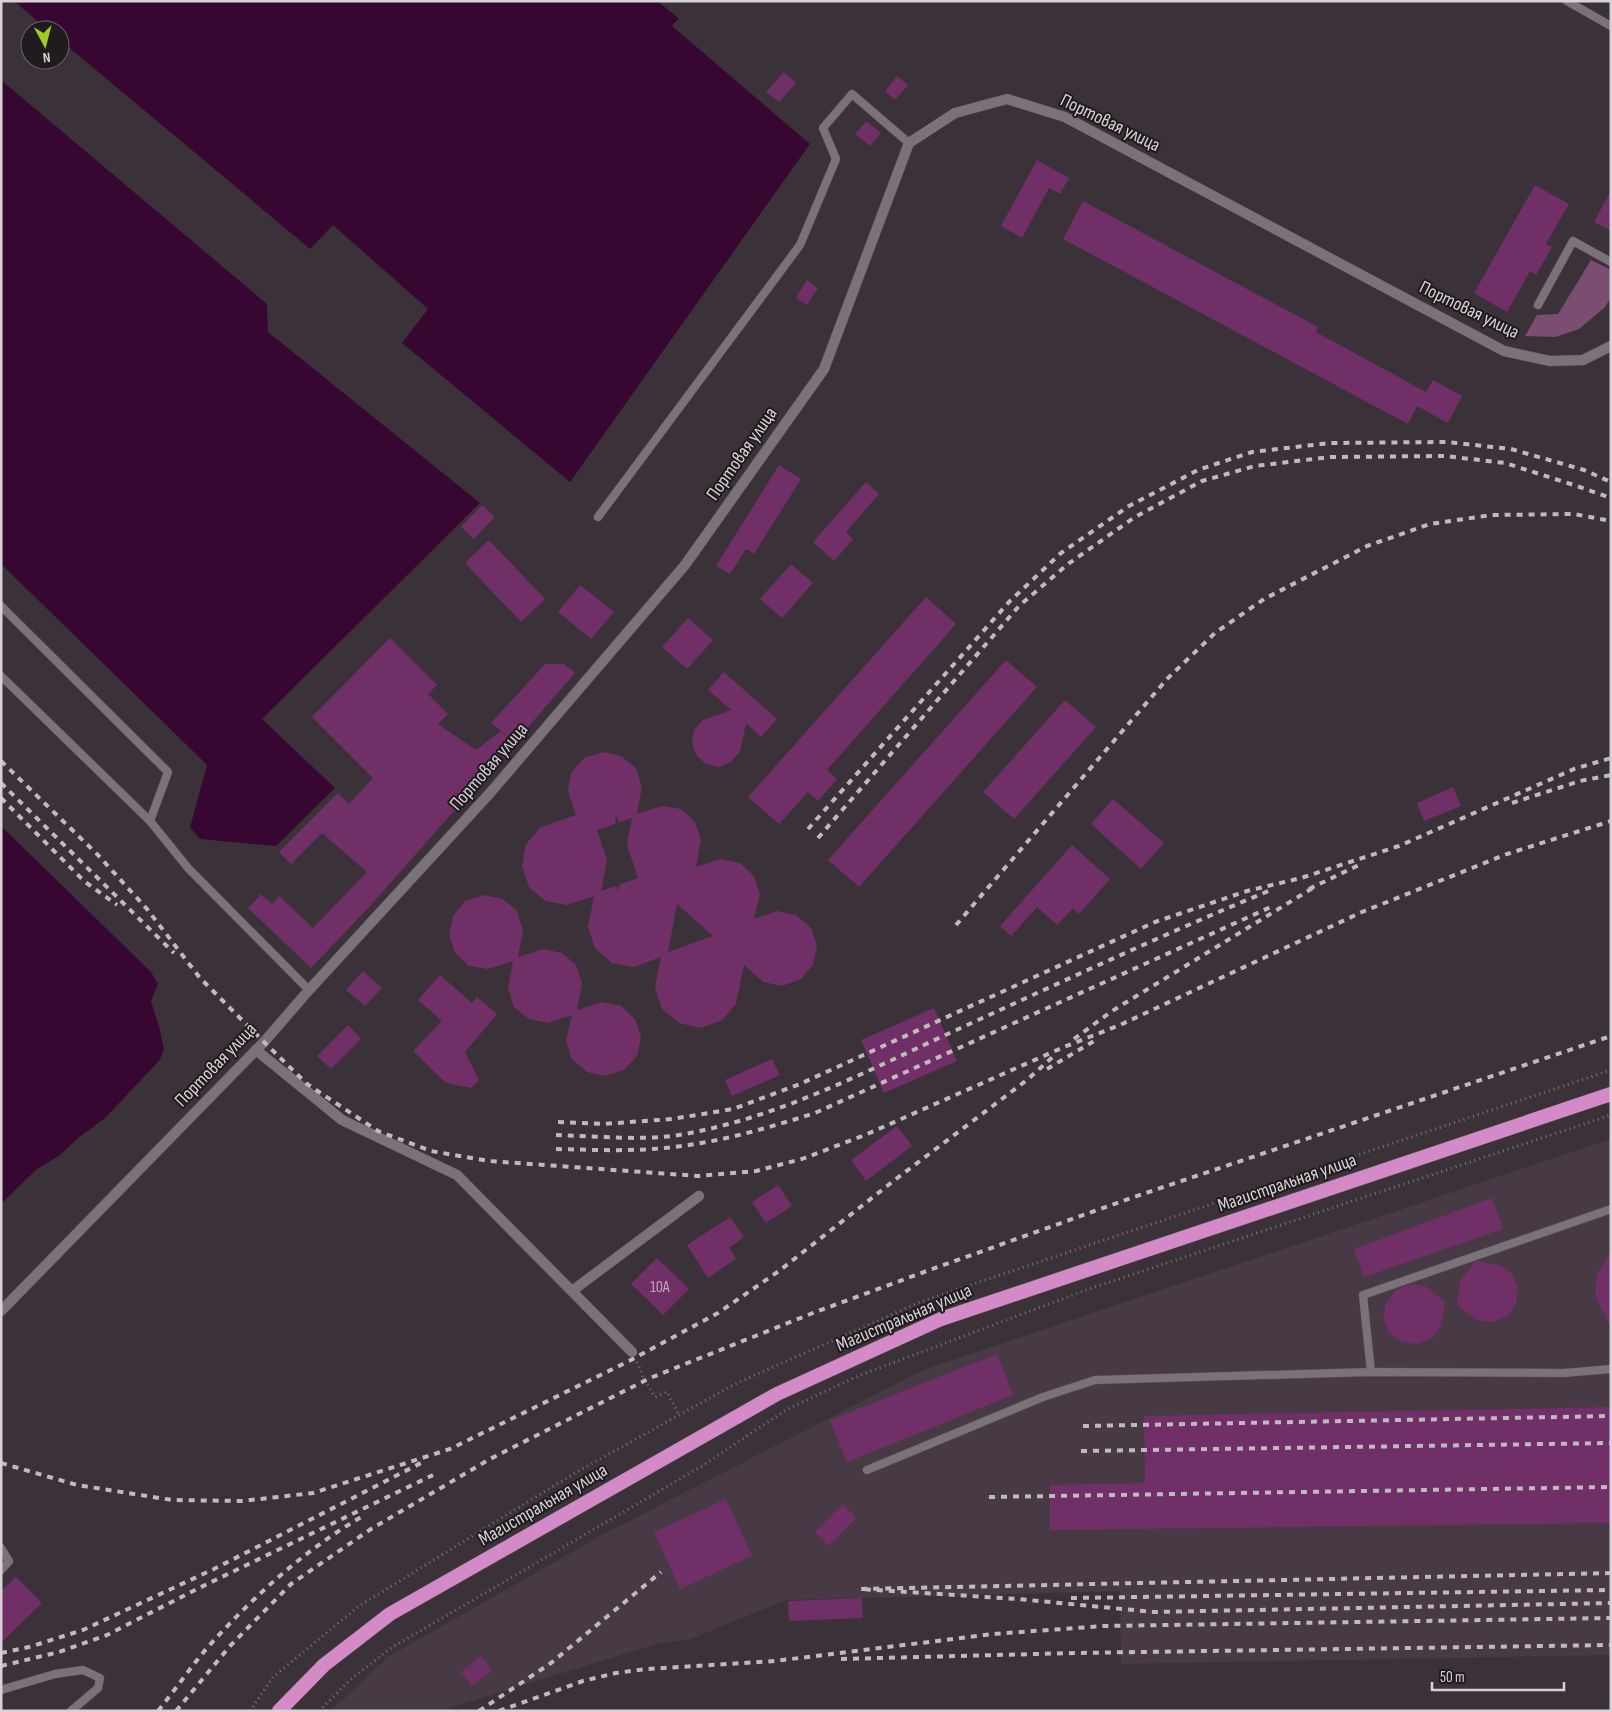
<svg xmlns="http://www.w3.org/2000/svg" width="1612" height="1712" font-family="'Sofia Sans Condensed',sans-serif">
<style>
.built{fill:#483a45}
.green{fill:#7c4d73}
.water{fill:#380731}
.pier{fill:#3b3239}
.building{fill:#702f66;fill-rule:evenodd}
.lines{fill:none;stroke-linecap:round;stroke-linejoin:round}
.service-casing{stroke:#554e53;stroke-width:9}
.minor-casing{stroke:#554e53;stroke-width:11}
.trunk-casing{stroke:#554e53;stroke-width:15}
.path{stroke:#797278;stroke-width:3;stroke-dasharray:1 4;stroke-linecap:butt}
.service{stroke:#7b7179;stroke-width:8}
.minor{stroke:#7b7179;stroke-width:10}
.trunk{stroke:#d48ac6;stroke-width:14}
.rail{stroke:#c0babf;stroke-width:4;stroke-dasharray:6 6;stroke-linecap:butt}
.labels{text-anchor:middle;dominant-baseline:central;stroke-width:4;stroke-linejoin:round;paint-order:stroke}
.number-label{font-size:16px;fill:#bda9ba}
.street-label{font-size:19px;fill:#d7d2d6;stroke:#1f1b1e}
</style>
<rect width="100%" height="100%" fill="#3b3239"/>
<!-- built -->
<polygon class="built" points="1611,1139 1611,1655 1121,1664 1120,1591 786,1600 691,1639 660,1643 439,1711 331,1711 388,1657 604,1534 923,1370"/>
<!-- green -->
<polygon class="green" points="1591,260 1611,270 1611,298 1604,308 1579,329 1555,337 1525,336 1537,315 1558,314"/>
<!-- water -->
<g class="water">
<polygon points="14,1 671,1 684,13 672,26 810,144 570,482 402,343 428,309 333,225 310,249 60,40 60,30 48,30"/>
<polygon points="1,80 267,304 268,332 480,503 262,719 335,788 276,846 200,839 188,825 207,765 1,564"/>
<polygon points="1,826 151,972 158,984 151,1001 160,1030 164,1050 159,1061 105,1118 77,1139 59,1156 37,1169 1,1204"/>
</g>
<!-- pier -->
<g class="pier">
<polygon points="657,1 674,1 686,12 686,14 681,20"/>
<polygon points="1,77 3,78 141,194 1,79"/>
<polygon points="1,564 207,765 189,831 185,825 190,794 204,766 1,567"/>
</g>
<!-- building -->
<g class="building">
<polygon points="784,72 796,83 779,102 766,92"/>
<polygon points="897,76 908,85 895,100 885,91"/>
<polygon points="866,121 881,133 870,146 855,134"/>
<polygon points="1037,160 1069,178 1060,194 1049,188 1022,238 1001,226"/>
<polygon points="1535,185 1569,204 1546,244 1552,247 1536,275 1530,271 1507,312 1474,293"/>
<polygon points="1611,190 1611,231 1594,222"/>
<polygon points="1083,201 1318,327 1316,332 1426,392 1433,380 1462,396 1448,423 1417,406 1408,424 1063,239"/>
<polygon points="807,280 818,288 807,305 796,298"/>
<polygon points="779,465 801,479 754,554 746,549 730,574 716,566"/>
<polygon points="866,482 879,494 846,532 853,539 834,561 813,542"/>
<polygon points="482,505 495,517 474,539 461,527"/>
<polygon points="489,540 545,599 521,622 465,563"/>
<polygon points="791,564 813,583 782,618 760,599"/>
<polygon points="580,585 614,612 591,639 558,612"/>
<polygon points="926,597 956,624 827,770 837,779 818,801 808,792 779,824 748,797"/>
<polygon points="688,618 713,640 687,669 662,647"/>
<polygon points="390,638 437,685 428,694 448,714 438,724 476,750 501,731 491,723 545,664 564,664 575,673 515,742 507,736 492,768 370,906 311,968 248,908 261,894 272,904 279,896 313,928 367,872 322,833 291,864 279,852 338,793 349,804 373,778 312,717"/>
<polygon points="1006,660 1037,687 859,887 828,860"/>
<polygon points="724,672 777,719 761,737 746,723 740,752 731,762 719,767 706,764 696,755 692,743 694,730 703,720 731,710 708,690"/>
<polygon points="1065,700 1096,727 1014,819 983,792"/>
<path d="M603,752L621,756L636,768L642,787L637,814L662,806L681,809L695,822L701,840L696,867L721,859L740,863L754,876L760,894L754,919L777,911L796,915L811,928L817,946L813,965L801,979L782,986L763,982L744,965L736,1004L722,1020L701,1028L679,1023L662,1009L655,988L661,957L634,967L612,963L595,948L588,927L594,896L567,905L545,901L529,887L522,866L526,844L541,827L576,815L568,791L571,773L584,758ZM616,815L619,822L632,818L627,845L638,878L619,885L618,891L616,886L601,891L607,860L597,830L615,824ZM677,904L713,936L668,952Z"/>
<polygon points="1453,787 1461,806 1424,821 1417,803"/>
<polygon points="1113,799 1164,843 1141,869 1091,824"/>
<polygon points="1072,845 1110,879 1079,914 1073,908 1057,925 1037,907 1011,936 1000,926"/>
<polygon points="484,895 503,899 517,911 523,930 518,957 543,949 562,953 576,965 582,983 577,1010 602,1002 621,1006 635,1019 641,1037 637,1056 624,1070 605,1076 587,1072 572,1059 566,1041 572,1015 548,1023 529,1019 514,1007 508,988 513,961 488,969 469,966 455,953 449,934 453,916 465,901"/>
<polygon points="363,971 382,988 365,1006 346,990"/>
<polygon points="440,975 472,1003 477,997 497,1014 465,1052 479,1080 471,1088 446,1083 413,1051 442,1021 418,1000"/>
<polygon points="934,1008 957,1061 884,1093 861,1040"/>
<polygon points="348,1025 361,1039 331,1069 317,1056"/>
<polygon points="772,1059 780,1075 732,1096 725,1080"/>
<polygon points="897,1126 912,1146 866,1181 851,1160"/>
<polygon points="778,1185 792,1206 766,1223 752,1202"/>
<polygon points="1492,1198 1503,1229 1364,1277 1354,1249"/>
<polygon points="730,1217 744,1237 729,1248 736,1259 708,1278 687,1245"/>
<polygon points="1611,1251 1611,1328 1596,1298 1595,1287 1597,1275"/>
<polygon points="657,1258 689,1289 663,1315 631,1284"/>
<polygon points="1477,1261 1500,1265 1512,1274 1518,1289 1516,1304 1507,1316 1492,1322 1476,1320 1457,1305 1460,1281 1475,1262"/>
<polygon points="1411,1284 1425,1286 1445,1302 1441,1326 1432,1338 1417,1344 1402,1342 1389,1333 1383,1318 1386,1303 1396,1290"/>
<polygon points="997,1354 1013,1395 847,1462 830,1420"/>
<polygon points="1611,1407 1611,1523 1050,1530 1050,1485 1145,1483 1144,1416"/>
<polygon points="726,1499 752,1556 680,1589 654,1532"/>
<polygon points="843,1504 856,1518 829,1546 815,1532"/>
<polygon points="16,1577 42,1603 1,1643 1,1591"/>
<polygon points="862,1598 863,1618 789,1621 788,1601"/>
<polygon points="481,1656 492,1671 472,1686 461,1672"/>
</g>
<g class="lines">
<!-- service casing -->
<g class="service-casing">
<g id="service">
<polyline points="1567,1 1611,26"/>
<polyline points="1538,305 1573,241 1611,262"/>
<polyline points="598,517 800,245 836,159 823,128 852,94 909,143"/>
<polyline points="1,606 168,772 150,821"/>
<polyline points="1,676 150,821 188,868 309,990"/>
<polyline points="1371,1372 1363,1295 1611,1209"/>
<polyline points="867,1470 1043,1397 1095,1380 1371,1372 1564,1373 1611,1369"/>
<polyline points="1,1548 9,1561 1,1570"/>
<polyline points="1,1690 55,1674 83,1670 100,1678 98,1688 71,1711"/>
</g>
</g>
<!-- minor casing -->
<g class="minor-casing">
<g id="minor">
<polyline points="256,1050 342,1120 457,1175 632,1352"/>
<polyline points="572,1291 699,1196"/>
<polyline points="1,1311 264,1042 309,990 490,793 685,565 824,369 909,143 955,113 1007,99 1065,117 1504,351 1550,361 1583,360 1611,346"/>
</g>
</g>
<!-- trunk casing -->
<g class="trunk-casing">
<polyline id="trunk" points="279,1711 324,1665 390,1614 777,1394 941,1319 1611,1094"/>
</g>
<!-- path -->
<g class="path">
<polyline points="637,1362 645,1381 655,1397 667,1392 679,1415"/>
<polyline points="250,1711 273,1677 359,1606 573,1474 735,1384 920,1302 1611,1070"/>
<polyline points="319,1711 351,1679 391,1648 702,1466 786,1410 858,1376 1086,1290 1611,1115"/>
</g>
<!-- service -->
<use href="#service" class="service"/>
<!-- minor -->
<use href="#minor" class="minor"/>
<!-- trunk -->
<use href="#trunk" class="trunk"/>
<!-- rail -->
<g class="rail">
<polyline points="1,761 97,854 147,909 200,978 264,1042 307,1084 378,1131 431,1151 489,1161 698,1176 756,1171 802,1159 865,1135 1064,1047 1120,1025 1362,912 1507,854 1611,821"/>
<polyline points="1,783 174,953"/>
<polyline points="1,798 84,881 117,905"/>
<polyline points="1512,803 1580,781 1611,775"/>
<polyline points="808,829 1009,602 1061,553 1129,506 1198,470 1252,452 1330,443 1447,442 1511,449 1584,470 1611,482"/>
<polyline points="818,838 1019,606 1068,564 1135,517 1202,481 1255,466 1330,457 1445,456 1505,463 1577,486 1611,498"/>
<polyline points="1309,889 1361,864"/>
<polyline points="956,925 1167,679 1215,633 1264,599 1367,546 1430,524 1492,515 1574,514 1611,521"/>
<polyline points="1074,1039 1112,1011 1316,886"/>
<polyline points="1047,1069 1094,1041"/>
<polyline points="558,1122 603,1124 672,1119 733,1109 800,1084 1155,922 1247,891 1301,878 1399,846 1574,769 1611,758"/>
<path d="M556,1135C596,1136 639,1141 679,1135C773,1119 855,1077 941,1037C1051,987 1159,936 1271,890"/>
<path d="M556,1149C598,1150 640,1152 682,1146C727,1140 771,1127 815,1113L1273,906"/>
<polyline points="1083,1426 1611,1416"/>
<polyline points="1081,1451 1611,1443"/>
<polyline points="1,1463 77,1485 172,1500 242,1501 313,1493 450,1449 629,1361 718,1313 779,1271 896,1179 1027,1080 1056,1054"/>
<polyline points="989,1497 1611,1487"/>
<polyline points="1611,1573 860,1589 1018,1599 1154,1612 1611,1603"/>
<polyline points="1071,1598 1611,1590"/>
<polyline points="1,1653 29,1647 83,1630 214,1569 421,1463"/>
<polyline points="841,1659 1075,1653 1611,1645"/>
<polyline points="1,1666 59,1652 107,1635 199,1588 433,1475"/>
<path d="M158,1711C175,1690 190,1668 207,1648C253,1597 304,1550 363,1516"/>
<polyline points="176,1711 230,1646 291,1584 371,1529 490,1459 650,1378 813,1313 924,1272 1131,1198 1611,1036"/>
<polyline points="479,1711 551,1663 661,1572"/>
<polyline points="499,1711 583,1681 616,1673 647,1669 775,1661 993,1634 1104,1626 1611,1618"/>
</g>
</g>
<g class="labels">
<!-- number labels -->
<g class="number-label">
<text x="660" y="1287">10А</text>
</g>
<!-- street labels -->
<g class="street-label">
<text transform="translate(1110 123) rotate(26)">Портовая улица</text>
<text transform="translate(1469 310) rotate(26)">Портовая улица</text>
<text transform="translate(742 454) rotate(-55)">Портовая улица</text>
<text transform="translate(489 767) rotate(-49)">Портовая улица</text>
<text transform="translate(216 1065) rotate(-46)">Портовая улица</text>
<text transform="translate(1287 1183) rotate(-19)">Магистральная улица</text>
<text transform="translate(904 1318) rotate(-23)">Магистральная улица</text>
<text transform="translate(543 1505) rotate(-30)">Магистральная улица</text>
</g>
</g>
<!-- border -->
<rect width="1612" height="1712" fill="none" stroke="#d7d2d6" stroke-width="5"/>
<!-- north arrow -->
<g transform="translate(45 45) rotate(173)"><circle r="24" fill="#1f1b1e" stroke="#696468"/>
<path d="M0-4L9 19L0 12L-9 19Z" fill="#a0c92b"/>
<text y="-8" font-size="14" font-weight="bold" text-anchor="middle" fill="#d7d2d6">N</text>
</g>
<!-- scale -->
<path d="M1432 1682v8h132v-8" fill="none" stroke="#d7d2d6" stroke-width="2.5"/>
<text x="1440" y="1682" font-size="15" fill="#d7d2d6" stroke="#1f1b1e" stroke-width="4" paint-order="stroke">50 m</text>
</svg>
